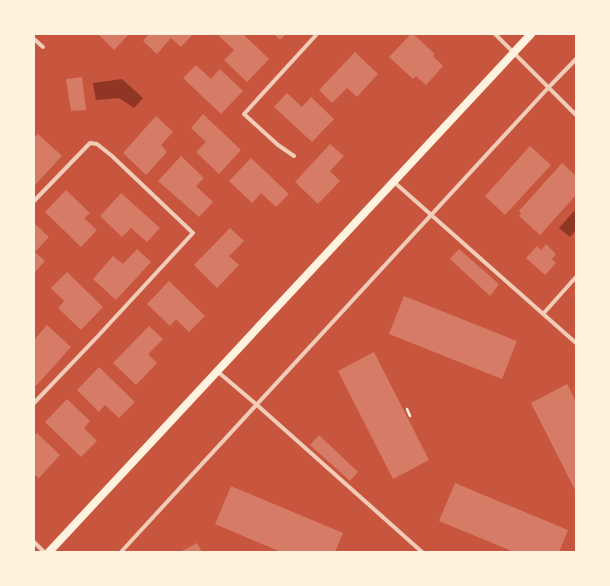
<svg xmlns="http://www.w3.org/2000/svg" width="610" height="586" font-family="'Work Sans',sans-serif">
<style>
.water{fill:#8f3625}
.building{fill:#d67c66}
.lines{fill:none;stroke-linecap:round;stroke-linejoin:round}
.path{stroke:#fff3e0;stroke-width:2.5}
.minor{stroke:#f1ccb7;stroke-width:4}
.secondary{stroke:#fff3e0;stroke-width:8}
</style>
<rect width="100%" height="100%" fill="#c8553d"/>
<!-- water -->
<g class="water">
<polygon points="122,79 143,98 134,108 119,98 96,100 93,83"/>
<polygon points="576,209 576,230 570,237 559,228"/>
</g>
<!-- building -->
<g class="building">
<polygon points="98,34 129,34 114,50"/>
<polygon points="149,34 193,34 181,47 171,38 157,54 143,41"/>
<polygon points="221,34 243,34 269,59 247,82 224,60 234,50 219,36"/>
<polygon points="274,34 286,34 280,40"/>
<polygon points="411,34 413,34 435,54 433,56 443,66 426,85 416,76 413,79 389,57"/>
<polygon points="355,52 378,74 357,97 347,88 332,103 319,90"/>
<polygon points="196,65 211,79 220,69 243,91 221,114 183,78"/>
<polygon points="82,77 86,110 71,111 66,79"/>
<polygon points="287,93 302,107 311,97 334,119 312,142 274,107"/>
<polygon points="203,114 241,150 219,174 196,152 206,142 191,128"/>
<polygon points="156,116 173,132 161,145 167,152 146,175 123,153"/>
<polygon points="38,134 62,156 34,186 34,138"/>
<polygon points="330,144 344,156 330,171 340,181 318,204 295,182"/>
<polygon points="530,146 551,165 505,215 485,196"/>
<polygon points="181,156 204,178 196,186 213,202 199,217 158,181"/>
<polygon points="251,158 289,194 276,207 261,193 252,203 229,181"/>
<polygon points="562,163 576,176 576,195 540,235 519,216 521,214 519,211"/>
<polygon points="66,190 90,213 84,218 97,230 81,247 45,212"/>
<polygon points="121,193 160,228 147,242 131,228 122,237 100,216"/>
<polygon points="35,224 49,237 35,252 45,261 34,273"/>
<polygon points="230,228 244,241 229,256 239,265 217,288 194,265"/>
<polygon points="546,244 556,254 552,259 556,263 545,275 526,258 537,246 541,250"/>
<polygon points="137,249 151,262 116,300 93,279 113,256 123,264"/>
<polygon points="459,249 499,284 490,296 450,259"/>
<polygon points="67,272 103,307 81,330 58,308 64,301 51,288"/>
<polygon points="169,281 205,316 189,332 176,319 170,326 147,304"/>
<polygon points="404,296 517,341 502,379 389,334"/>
<polygon points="47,325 71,347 36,386 34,384 34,359 36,357 34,356 34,340"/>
<polygon points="149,326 163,339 148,354 157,363 136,385 113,363"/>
<polygon points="374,352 429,460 393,479 338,371"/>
<polygon points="99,367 135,402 119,418 105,405 99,412 77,390"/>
<polygon points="567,384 576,402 576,492 531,403"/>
<polygon points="67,399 90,421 84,428 97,441 81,457 45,422"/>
<polygon points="37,433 60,455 39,478 34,474 34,436"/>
<polygon points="319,435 358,472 350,481 310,445"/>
<polygon points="455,483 568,530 559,552 514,552 439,521"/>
<polygon points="231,486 343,533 335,552 281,552 215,524"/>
<polygon points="197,543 202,552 180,552"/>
</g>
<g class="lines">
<!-- path -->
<polyline class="path" points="407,409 410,416"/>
<!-- minor -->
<g class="minor">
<polyline points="495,34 576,115"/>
<polyline points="34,39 43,47"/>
<polyline points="294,156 278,145 244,114 317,34"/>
<polyline points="394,182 576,343"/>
<polyline points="34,201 90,143 97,144 112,156 193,233 98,336 34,403"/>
<polyline points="543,314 576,277"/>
<polyline points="217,371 257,405 422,552"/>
<polyline points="34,542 44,552"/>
<polyline points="121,552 548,88 576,59"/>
</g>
<!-- secondary -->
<polyline class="secondary" points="49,552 531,34"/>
</g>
<!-- border -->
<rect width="610" height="586" fill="none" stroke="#fff3e0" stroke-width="70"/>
</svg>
